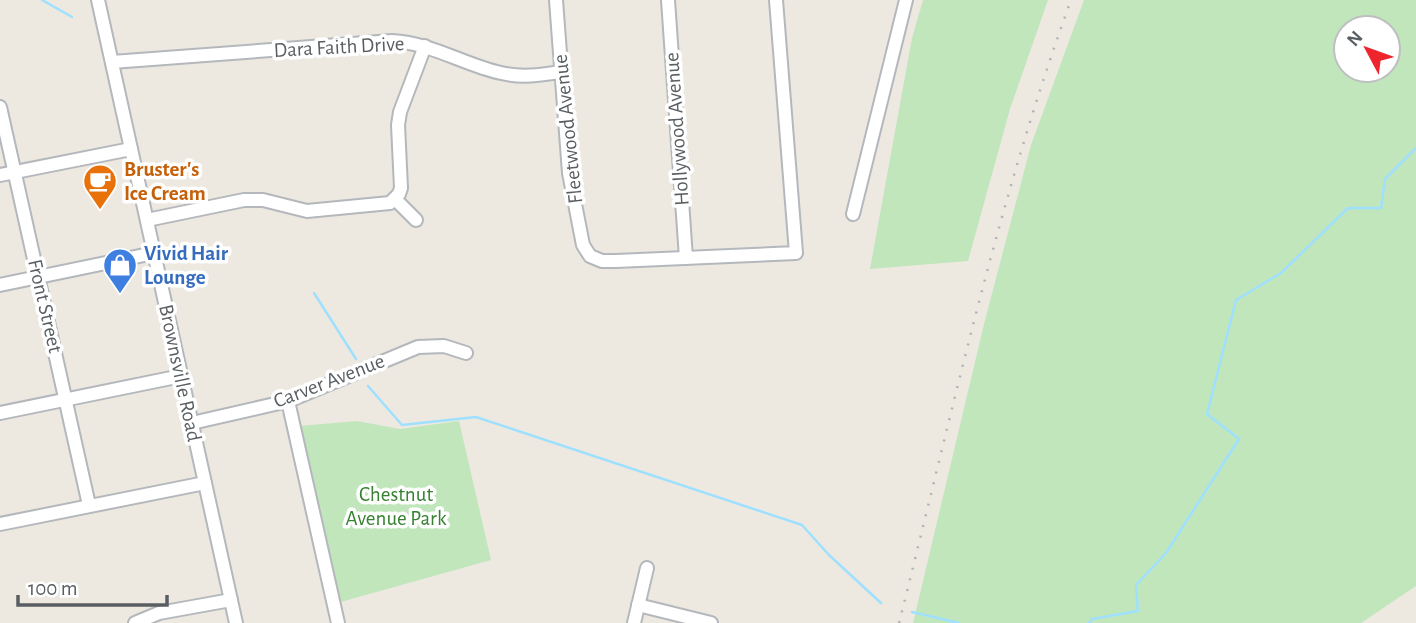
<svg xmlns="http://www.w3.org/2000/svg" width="1416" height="623" font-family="'Alegreya Sans',sans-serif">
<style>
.green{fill:#c1e6bc;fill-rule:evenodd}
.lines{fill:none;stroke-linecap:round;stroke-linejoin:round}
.stream{stroke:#9fe0ff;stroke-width:2.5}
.minor-casing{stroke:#b4b8bc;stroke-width:16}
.minor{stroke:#fff;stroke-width:12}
.rail{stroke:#b2b3b3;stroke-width:2.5;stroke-dasharray:2 9;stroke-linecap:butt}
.labels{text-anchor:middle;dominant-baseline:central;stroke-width:7;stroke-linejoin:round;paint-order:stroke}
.street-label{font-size:21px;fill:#595e62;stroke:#fff}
.food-label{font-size:21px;font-weight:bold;fill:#c56008;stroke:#fff;text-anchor:start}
.shop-label{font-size:21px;font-weight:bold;fill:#366cbe;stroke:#fff;text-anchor:start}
.park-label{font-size:21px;fill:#368230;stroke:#fff}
</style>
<rect width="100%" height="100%" fill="#ede9e1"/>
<!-- green -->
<g class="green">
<polygon points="923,0 1048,0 1010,109 968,261 870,269 912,38"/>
<path d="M1084,0H1416V586L1361,623H913L984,324L1031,145ZM1346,28H1388V70H1346Z"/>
<polygon points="357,421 400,429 459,421 491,560 337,603 299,426"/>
</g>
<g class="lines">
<!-- stream -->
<g class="stream">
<polyline points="42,0 72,17"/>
<polyline points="314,293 356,359"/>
<polyline points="368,386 402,425 476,417 802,525 829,555 881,603"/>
<polyline points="912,612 959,623"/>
<polyline points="1089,623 1092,619 1138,611 1136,585 1166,553 1239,439 1207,414 1236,300 1281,273 1348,208 1381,208 1385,179 1416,148"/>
</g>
<!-- minor casing -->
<g class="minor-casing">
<g id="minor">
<polyline points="98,0 236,623"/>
<polyline points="556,0 569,173 583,245 590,256 602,261 616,261 796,253 776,0"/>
<polyline points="668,0 686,258"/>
<path d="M112,62L392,41C432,43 464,65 501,73C522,78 541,75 561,72"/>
<polyline points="0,107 89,505"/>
<polyline points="0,175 131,149"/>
<polyline points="395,199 416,220"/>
<polyline points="853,214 906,0"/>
<polyline points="147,220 244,200 263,200 307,211 390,203 399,194 401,188 398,125 400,112 425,46"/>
<polyline points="0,285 154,253"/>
<polyline points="288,401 338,623"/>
<polyline points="0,413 181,376"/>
<polyline points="192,423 288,401 418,347 444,346 466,353"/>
<polyline points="0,524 205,483"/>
<polyline points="638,605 711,623"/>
<polyline points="135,623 159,613 231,600"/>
<polyline points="634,623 647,568"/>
</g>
</g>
<!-- minor -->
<use href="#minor" class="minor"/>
<!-- rail -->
<path class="rail" d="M899,623C952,414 997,203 1071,0"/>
</g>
<!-- icons -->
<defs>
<g id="cafe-pin" transform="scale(1.75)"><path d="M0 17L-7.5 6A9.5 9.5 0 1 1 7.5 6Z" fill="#e8710a" stroke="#fff"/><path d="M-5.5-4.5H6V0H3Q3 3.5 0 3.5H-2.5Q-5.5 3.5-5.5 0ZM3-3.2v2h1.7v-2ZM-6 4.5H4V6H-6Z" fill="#fff"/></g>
<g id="shop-pin" transform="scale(1.75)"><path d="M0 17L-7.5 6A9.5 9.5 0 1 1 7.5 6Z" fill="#3f7fe0" stroke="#fff"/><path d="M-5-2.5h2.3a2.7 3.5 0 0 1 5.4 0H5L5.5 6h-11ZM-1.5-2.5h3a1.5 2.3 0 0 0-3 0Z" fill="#fff"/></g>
</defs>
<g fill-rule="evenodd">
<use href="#cafe-pin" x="100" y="181"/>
<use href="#shop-pin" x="120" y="265"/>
</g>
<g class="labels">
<!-- street labels -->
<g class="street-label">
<text transform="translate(339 47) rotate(-3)">Dara Faith Drive</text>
<text transform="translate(568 129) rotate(-96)">Fleetwood Avenue</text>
<text transform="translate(677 129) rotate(-94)">Hollywood Avenue</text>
<text transform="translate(45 306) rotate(77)">Front Street</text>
<text transform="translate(180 373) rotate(78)">Brownsville Road</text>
<text transform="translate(329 381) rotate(-21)">Carver Avenue</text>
</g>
<!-- food labels -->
<g class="food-label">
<text x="124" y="169">Bruster's<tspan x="124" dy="24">Ice Cream</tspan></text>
</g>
<!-- shop labels -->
<g class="shop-label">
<text x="144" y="253">Vivid Hair<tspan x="144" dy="24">Lounge</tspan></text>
</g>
<!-- park labels -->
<g class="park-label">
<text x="396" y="494">Chestnut<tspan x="396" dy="24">Avenue Park</tspan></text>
</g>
</g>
<!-- north arrow -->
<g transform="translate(1367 49) rotate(311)"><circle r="33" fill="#ffffff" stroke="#bdbfc0" stroke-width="2"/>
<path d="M0-5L12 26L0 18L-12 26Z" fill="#ee252d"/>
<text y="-10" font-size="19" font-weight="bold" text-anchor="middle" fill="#595e62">N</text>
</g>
<!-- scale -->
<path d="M18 595v10h149v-10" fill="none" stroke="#595e62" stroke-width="3.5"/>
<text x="28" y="595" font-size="21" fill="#595e62" stroke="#ffffff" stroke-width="5" paint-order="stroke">100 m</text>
</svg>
